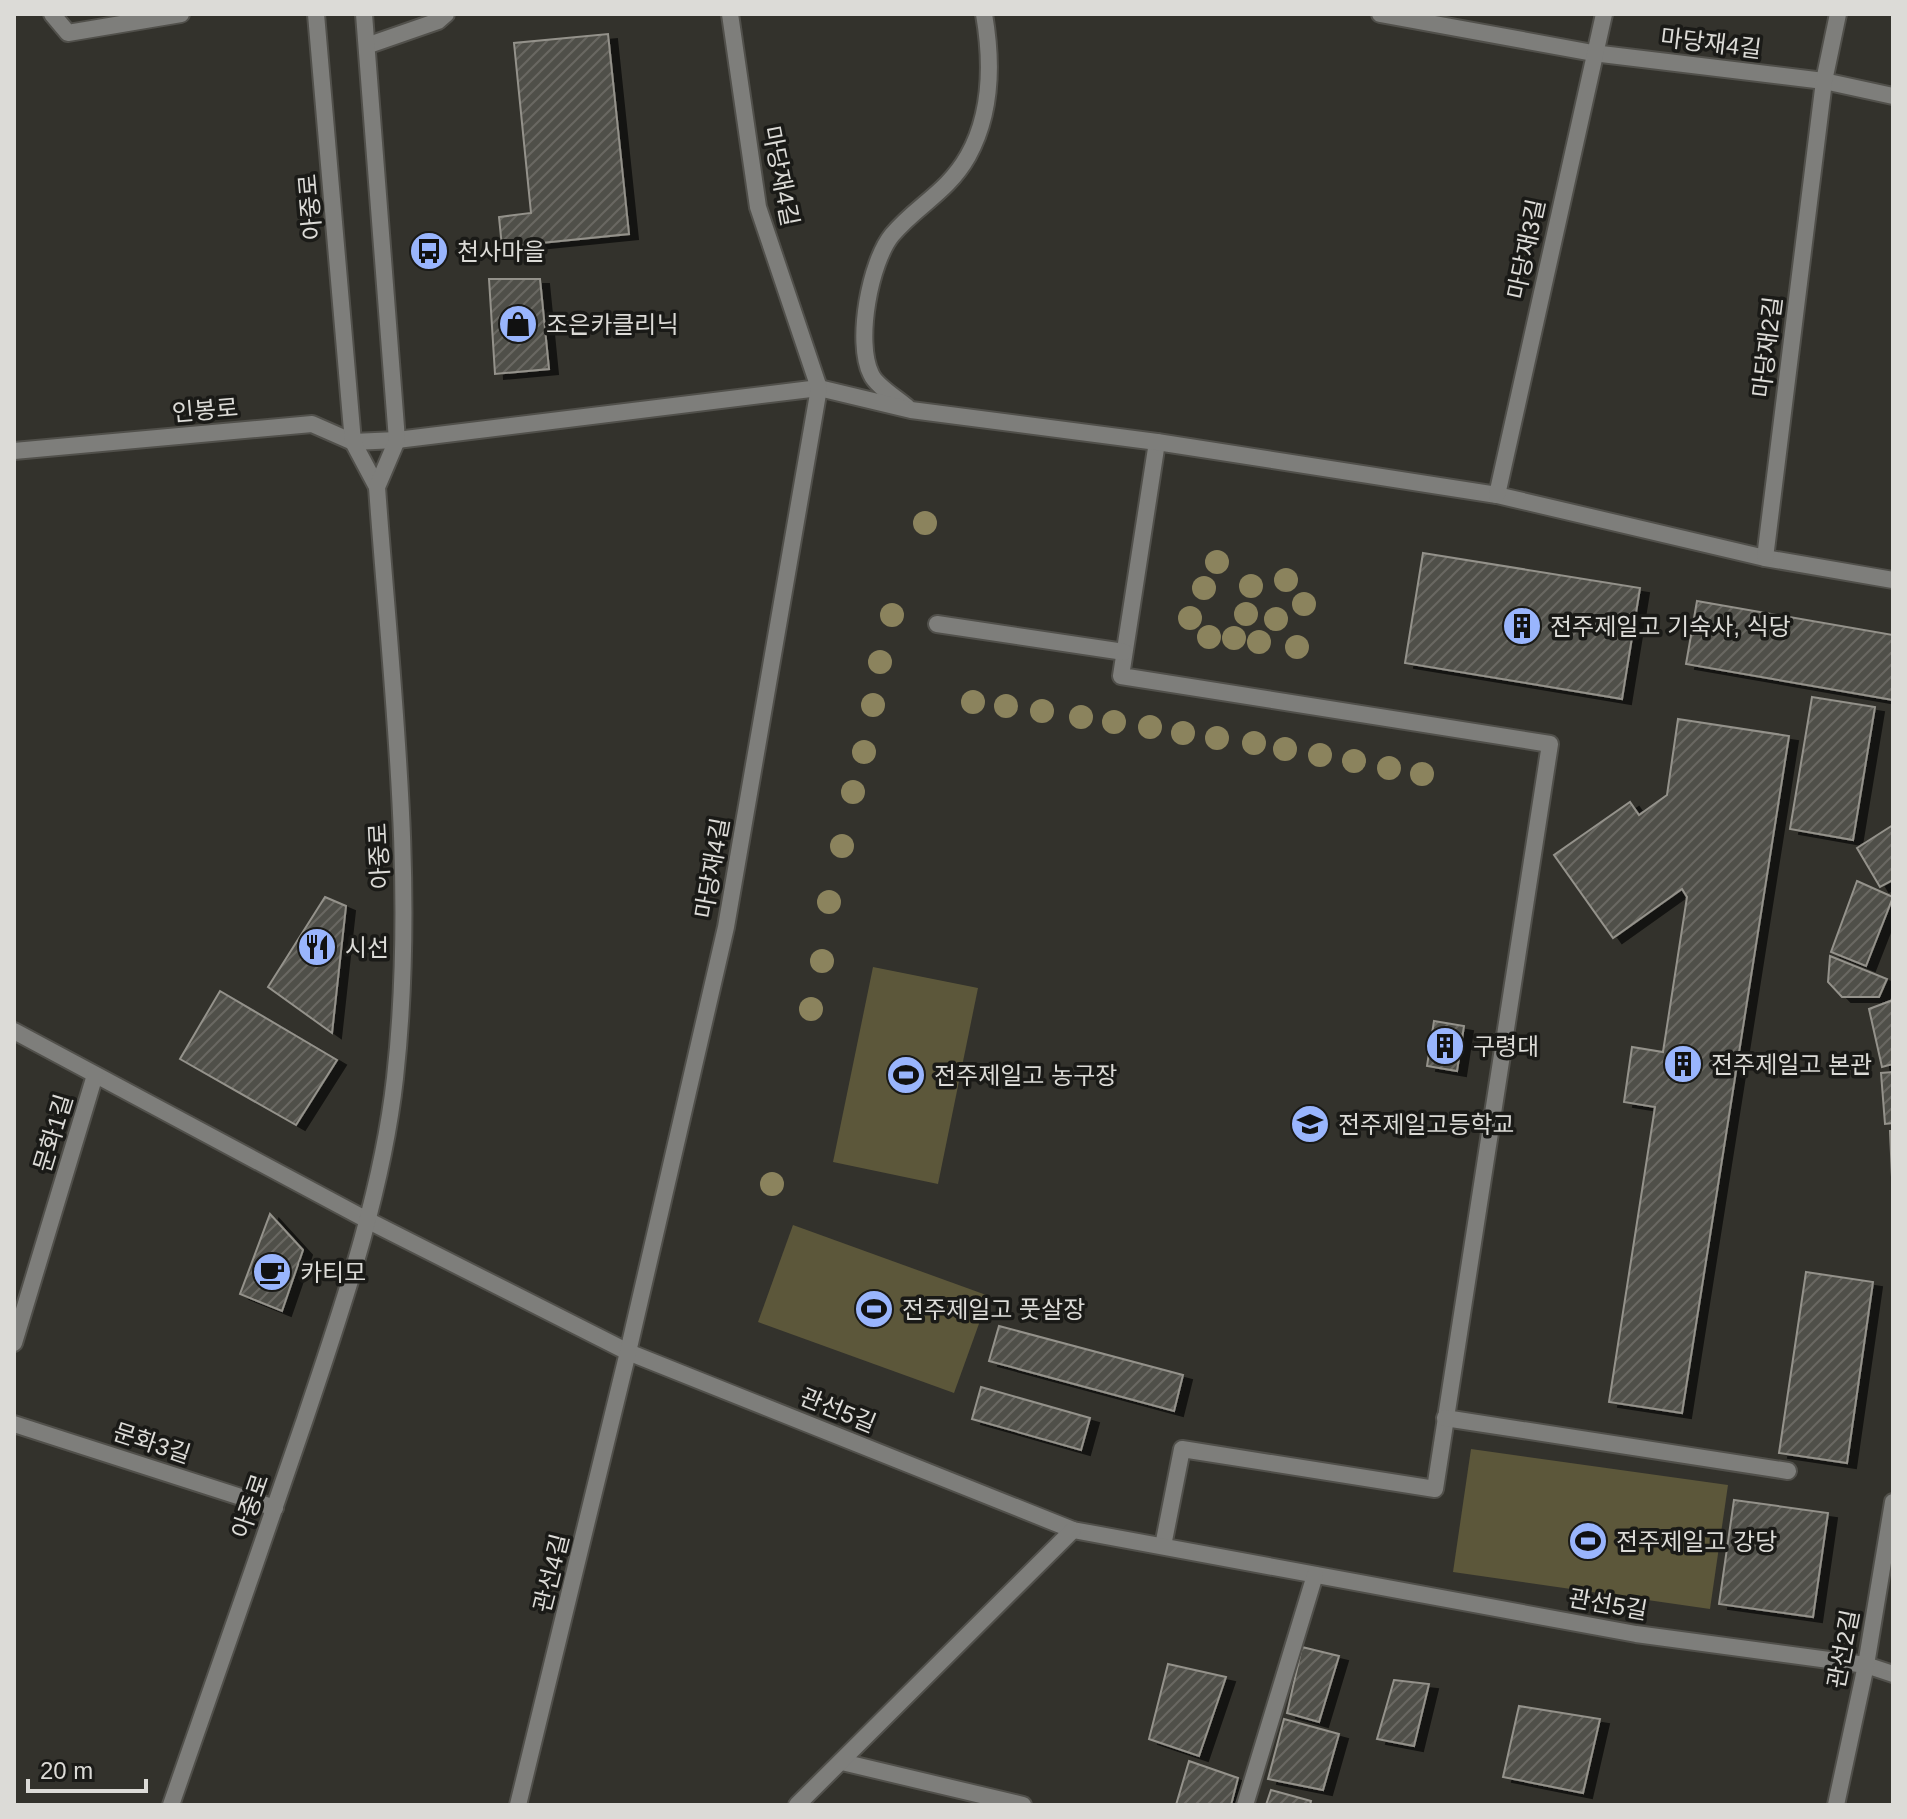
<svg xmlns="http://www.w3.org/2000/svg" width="1907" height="1819" font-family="Helvetica,'Noto Sans KR',sans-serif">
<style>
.green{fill:#5c573a}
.building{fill:url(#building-hatch);stroke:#94928b;stroke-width:2;filter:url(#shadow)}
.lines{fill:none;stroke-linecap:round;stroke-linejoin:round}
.service-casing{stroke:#51504b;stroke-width:20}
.minor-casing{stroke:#51504b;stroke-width:20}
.tertiary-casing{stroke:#51504b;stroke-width:20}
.service{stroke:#7e7e7b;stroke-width:16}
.minor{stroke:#7e7e7b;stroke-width:16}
.tertiary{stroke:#7e7e7b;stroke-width:16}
.tree{fill:#8b835d}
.labels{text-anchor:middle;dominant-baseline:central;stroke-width:7;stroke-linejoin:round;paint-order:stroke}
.street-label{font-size:24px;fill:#dcdbd7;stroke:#1a1a17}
.poi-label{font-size:24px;fill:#dcdbd7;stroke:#1a1a17;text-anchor:start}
</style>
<defs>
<pattern id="building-hatch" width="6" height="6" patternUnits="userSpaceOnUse" patternTransform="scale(2)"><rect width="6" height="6" fill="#504f48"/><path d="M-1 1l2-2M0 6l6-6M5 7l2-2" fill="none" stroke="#696862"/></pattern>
<filter id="shadow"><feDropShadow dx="9" dy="5" stdDeviation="0" flood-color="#0009"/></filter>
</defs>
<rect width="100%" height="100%" fill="#33322c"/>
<!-- green -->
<g class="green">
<polygon points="873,967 978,988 938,1184 833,1162"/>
<polygon points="793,1225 989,1296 954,1393 758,1322"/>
<polygon points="1471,1449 1728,1485 1710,1609 1453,1572"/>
</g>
<!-- building -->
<g class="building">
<polygon points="608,34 629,234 502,247 499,217 531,213 514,43"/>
<polygon points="489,279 540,279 549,369 495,374"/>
<polygon points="1423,553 1640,588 1622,699 1405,663"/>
<polygon points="1697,601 1893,635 1893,700 1686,664"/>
<polygon points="1812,697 1875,707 1853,840 1790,829"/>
<polygon points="1678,719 1789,736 1682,1413 1609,1402 1655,1107 1624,1102 1632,1047 1663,1052 1687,897 1682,889 1613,938 1554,855 1630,802 1639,815 1667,795"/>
<polygon points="1893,825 1893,880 1880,887 1857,848"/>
<polygon points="1857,881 1893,897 1866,966 1831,952"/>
<polygon points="325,897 346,906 332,1033 268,987"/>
<polygon points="1830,956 1887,979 1879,997 1842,997 1828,982"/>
<polygon points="220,991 337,1060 296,1125 180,1059"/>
<polygon points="1893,1000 1893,1064 1882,1067 1869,1009"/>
<polygon points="1434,1021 1464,1026 1457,1071 1427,1066"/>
<polygon points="1893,1072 1893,1123 1885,1124 1881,1073"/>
<polygon points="1890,1131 1893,1131 1893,1200"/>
<polygon points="270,1214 303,1250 282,1311 240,1294"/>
<polygon points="1806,1272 1873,1282 1847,1463 1779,1453"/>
<polygon points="999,1326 1183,1375 1174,1411 989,1361"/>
<polygon points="981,1387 1090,1418 1081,1450 972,1419"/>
<polygon points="1734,1500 1828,1513 1813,1617 1719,1604"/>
<polygon points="1302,1647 1339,1656 1319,1722 1287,1713"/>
<polygon points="1168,1664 1226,1677 1199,1756 1149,1739"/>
<polygon points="1394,1680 1429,1684 1414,1746 1377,1739"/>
<polygon points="1519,1706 1600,1719 1583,1793 1503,1777"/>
<polygon points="1284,1719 1339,1734 1323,1790 1268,1779"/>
<polygon points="1189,1761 1238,1778 1231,1805 1176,1805"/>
<polygon points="1271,1790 1311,1801 1310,1805 1266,1805"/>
</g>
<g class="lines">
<!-- service casing -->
<g class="service-casing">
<g id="service">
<polyline points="1157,442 1121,676 1550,744 1435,1489 1182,1449 1163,1546"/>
<polyline points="937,624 1124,652"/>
<polyline points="1445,1418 1788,1471"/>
</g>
</g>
<!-- minor casing -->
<g class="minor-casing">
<g id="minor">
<polyline points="52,14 68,33 181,14"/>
<polyline points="1380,14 1593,53 1824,81 1893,96"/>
<polyline points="369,45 438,21 446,14"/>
<path d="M907,407C897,398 876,386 871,374C855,342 870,262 892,235C917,205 947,193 968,156C992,113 992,60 984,14"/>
<polyline points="14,451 312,424 353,442 397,440 819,388 911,410 1157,442 1497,495 1765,558 1893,580"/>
<polyline points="1497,495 1604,14"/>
<polyline points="1765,558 1824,81 1838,14"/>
<polyline points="14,1031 367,1220 628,1352 1073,1530 1636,1634 1866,1665 1893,1674"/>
<polyline points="14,1343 95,1075"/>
<polyline points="14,1424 275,1508"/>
<polyline points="842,1762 1023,1805"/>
<polyline points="518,1805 628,1352 726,927 819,388 758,207 730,14"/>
<polyline points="797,1805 1073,1530"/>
<polyline points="1245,1805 1315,1575"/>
<polyline points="1836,1805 1866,1665 1893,1502"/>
</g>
</g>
<!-- tertiary casing -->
<g class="tertiary-casing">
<g id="tertiary">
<polyline points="316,14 353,442 377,487"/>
<path d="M171,1805C216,1676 261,1548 305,1419C342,1308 382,1195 395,1078C417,881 391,683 377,487L397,440L364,14"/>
</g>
</g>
<!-- service -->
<use href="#service" class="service"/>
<!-- minor -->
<use href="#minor" class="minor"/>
<!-- tertiary -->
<use href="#tertiary" class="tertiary"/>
</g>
<!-- trees -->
<g class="tree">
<circle cx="925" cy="523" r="12"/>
<circle cx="1217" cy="562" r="12"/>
<circle cx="1286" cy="580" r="12"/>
<circle cx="1251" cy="586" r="12"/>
<circle cx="1204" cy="588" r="12"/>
<circle cx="1304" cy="604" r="12"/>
<circle cx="1246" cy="614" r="12"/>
<circle cx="892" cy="615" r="12"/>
<circle cx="1190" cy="618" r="12"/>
<circle cx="1276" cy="619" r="12"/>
<circle cx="1209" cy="637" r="12"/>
<circle cx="1234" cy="638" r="12"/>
<circle cx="1259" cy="642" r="12"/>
<circle cx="1297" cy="647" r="12"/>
<circle cx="880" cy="662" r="12"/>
<circle cx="973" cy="702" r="12"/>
<circle cx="873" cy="705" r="12"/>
<circle cx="1006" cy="706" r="12"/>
<circle cx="1042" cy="711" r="12"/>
<circle cx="1081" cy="717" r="12"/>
<circle cx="1114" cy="722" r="12"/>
<circle cx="1150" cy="727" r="12"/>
<circle cx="1183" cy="733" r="12"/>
<circle cx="1217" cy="738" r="12"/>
<circle cx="1254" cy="743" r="12"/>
<circle cx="1285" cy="749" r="12"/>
<circle cx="864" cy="752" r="12"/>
<circle cx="1320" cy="755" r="12"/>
<circle cx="1354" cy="761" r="12"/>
<circle cx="1389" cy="768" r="12"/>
<circle cx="1422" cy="774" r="12"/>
<circle cx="853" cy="792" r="12"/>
<circle cx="842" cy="846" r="12"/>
<circle cx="829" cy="902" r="12"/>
<circle cx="822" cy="961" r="12"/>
<circle cx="811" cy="1009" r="12"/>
<circle cx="772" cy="1184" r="12"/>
</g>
<!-- icons -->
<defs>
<g id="bus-disc" transform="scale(2)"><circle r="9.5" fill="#99b5fd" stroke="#1a1a17"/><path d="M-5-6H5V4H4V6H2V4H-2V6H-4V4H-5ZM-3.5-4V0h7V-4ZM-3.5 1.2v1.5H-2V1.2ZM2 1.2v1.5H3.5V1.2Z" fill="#111"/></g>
<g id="shop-disc" transform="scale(2)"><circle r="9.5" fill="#99b5fd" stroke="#1a1a17"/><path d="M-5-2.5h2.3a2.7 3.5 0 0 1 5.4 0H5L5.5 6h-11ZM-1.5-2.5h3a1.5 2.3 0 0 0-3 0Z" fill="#111"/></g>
<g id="building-disc" transform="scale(2)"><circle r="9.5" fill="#99b5fd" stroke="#1a1a17"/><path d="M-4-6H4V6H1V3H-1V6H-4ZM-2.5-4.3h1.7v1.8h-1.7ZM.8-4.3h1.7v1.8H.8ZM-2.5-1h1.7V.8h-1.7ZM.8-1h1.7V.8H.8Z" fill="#111"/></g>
<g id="restaurant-disc" transform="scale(2)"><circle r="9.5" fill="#99b5fd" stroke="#1a1a17"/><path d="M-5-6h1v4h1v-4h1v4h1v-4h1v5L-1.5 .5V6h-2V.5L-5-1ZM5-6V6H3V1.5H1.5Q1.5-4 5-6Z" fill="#111"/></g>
<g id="stadium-disc" transform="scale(2)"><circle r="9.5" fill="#99b5fd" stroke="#1a1a17"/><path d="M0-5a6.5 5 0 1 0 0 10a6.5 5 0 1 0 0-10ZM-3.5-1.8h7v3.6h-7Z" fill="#111"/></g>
<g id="school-disc" transform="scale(2)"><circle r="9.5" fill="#99b5fd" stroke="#1a1a17"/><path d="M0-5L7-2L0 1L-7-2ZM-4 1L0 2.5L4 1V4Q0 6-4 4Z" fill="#111"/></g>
<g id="cafe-disc" transform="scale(2)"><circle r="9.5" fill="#99b5fd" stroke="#1a1a17"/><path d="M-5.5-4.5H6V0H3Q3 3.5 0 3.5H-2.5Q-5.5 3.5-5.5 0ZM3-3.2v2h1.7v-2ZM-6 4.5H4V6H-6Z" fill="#111"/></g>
</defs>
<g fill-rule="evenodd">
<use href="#bus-disc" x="429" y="251"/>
<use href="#shop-disc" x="518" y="324"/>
<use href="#building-disc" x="1522" y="626"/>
<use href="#restaurant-disc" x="317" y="947"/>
<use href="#building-disc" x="1445" y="1046"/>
<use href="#building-disc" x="1683" y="1064"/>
<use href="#stadium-disc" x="906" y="1075"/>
<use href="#school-disc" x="1310" y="1124"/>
<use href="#cafe-disc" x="272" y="1272"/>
<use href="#stadium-disc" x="874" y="1309"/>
<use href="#stadium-disc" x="1588" y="1541"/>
</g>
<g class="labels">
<!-- street labels -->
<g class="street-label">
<text transform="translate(1711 43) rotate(7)">마당재4길</text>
<text transform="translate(781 176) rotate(79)">마당재4길</text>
<text transform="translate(310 207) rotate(-95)">아중로</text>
<text transform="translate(1526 249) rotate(-78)">마당재3길</text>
<text transform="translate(1767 347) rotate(-83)">마당재2길</text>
<text transform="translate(205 410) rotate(-5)">인봉로</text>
<text transform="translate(379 856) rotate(-93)">아중로</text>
<text transform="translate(712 868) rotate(-80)">마당재4길</text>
<text transform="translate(53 1133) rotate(-73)">문화1길</text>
<text transform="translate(838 1410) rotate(22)">관선5길</text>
<text transform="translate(152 1443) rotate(18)">문화3길</text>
<text transform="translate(250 1506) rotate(-71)">아중로</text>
<text transform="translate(551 1573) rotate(-76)">관선4길</text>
<text transform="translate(1608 1604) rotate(10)">관선5길</text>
<text transform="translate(1843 1649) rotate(-79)">관선2길</text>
</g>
<!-- poi labels -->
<g class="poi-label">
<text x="457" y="251">천사마을</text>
<text x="546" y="324">조은카클리닉</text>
<text x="1550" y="626">전주제일고 기숙사, 식당</text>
<text x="345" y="947">시선</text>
<text x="1473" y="1046">구령대</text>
<text x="1711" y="1064">전주제일고 본관</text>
<text x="934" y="1075">전주제일고 농구장</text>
<text x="1338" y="1124">전주제일고등학교</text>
<text x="300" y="1272">카티모</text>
<text x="902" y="1309">전주제일고 풋살장</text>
<text x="1616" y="1541">전주제일고 강당</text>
</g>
</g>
<!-- border -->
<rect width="1907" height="1819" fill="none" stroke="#dcdbd7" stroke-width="32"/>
<!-- scale -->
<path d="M28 1779v12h118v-12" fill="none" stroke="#dcdbd7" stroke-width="4"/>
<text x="40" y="1779" font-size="24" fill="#dcdbd7" stroke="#1a1a17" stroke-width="6" paint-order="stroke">20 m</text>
</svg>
